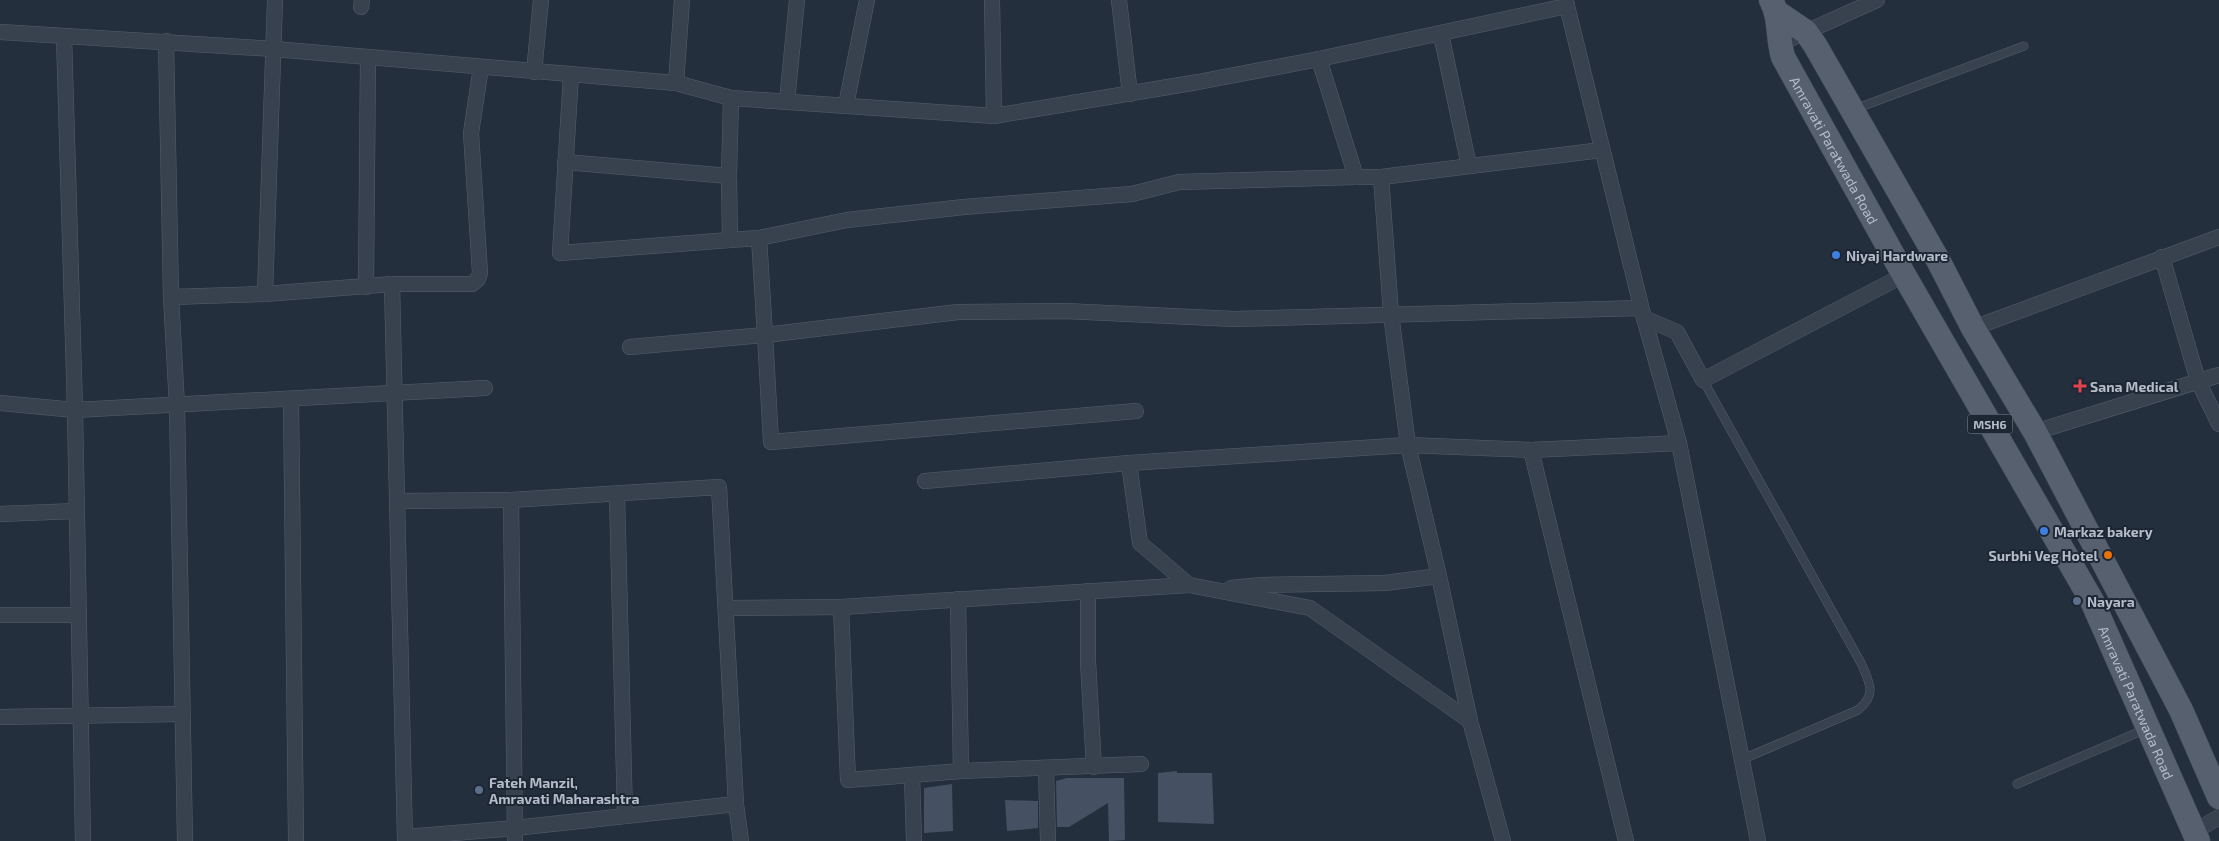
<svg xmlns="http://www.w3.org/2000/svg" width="2219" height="841" font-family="'Exo 2',sans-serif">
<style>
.building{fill:#455162}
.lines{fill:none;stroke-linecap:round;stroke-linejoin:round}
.lane-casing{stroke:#565f6c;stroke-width:9}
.street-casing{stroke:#565f6c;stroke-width:16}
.primary-casing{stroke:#414a57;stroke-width:25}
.lane{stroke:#38414e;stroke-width:8}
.street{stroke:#38414e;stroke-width:15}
.primary{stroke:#56606e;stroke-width:24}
.shop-dot{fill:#3f7fe0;stroke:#1d2633;stroke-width:2}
.health-dot{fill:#e0444e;stroke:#1d2633;stroke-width:2}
.food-dot{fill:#e8710a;stroke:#1d2633;stroke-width:2}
.service-dot{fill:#5c6f8a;stroke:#1d2633;stroke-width:2}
.labels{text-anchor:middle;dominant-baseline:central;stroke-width:4;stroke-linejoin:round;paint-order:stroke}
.shield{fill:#1d2633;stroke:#878f9c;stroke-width:1}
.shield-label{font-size:12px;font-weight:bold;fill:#b4bcc9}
.street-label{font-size:14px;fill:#b4bcc9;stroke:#1d2633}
.poi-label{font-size:14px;font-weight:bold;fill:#b4bcc9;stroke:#1d2633;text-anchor:start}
</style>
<rect width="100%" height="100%" fill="#242f3e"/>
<!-- building -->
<g class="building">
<polygon points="1177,771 1177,773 1212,773 1214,824 1158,822 1158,773"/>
<polygon points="1067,778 1124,778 1125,840 1109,841 1108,803 1069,827 1057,827 1056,781"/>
<polygon points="952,784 953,831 924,833 924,788"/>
<polygon points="1005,800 1038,801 1038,828 1007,831"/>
</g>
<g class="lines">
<!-- lane casing -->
<g class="lane-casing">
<g id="lane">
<polyline points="1855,109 2024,46"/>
<path d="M1703,380L1861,663C1870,683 1877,695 1858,710L1743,759"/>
<polyline points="2017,784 2146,729"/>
</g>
</g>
<!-- street casing -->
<g class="street-casing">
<g id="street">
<polyline points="992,0 994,116"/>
<polyline points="1119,0 1130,94"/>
<polyline points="1567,6 1644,318 1679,443 1758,841"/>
<polyline points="361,7 362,0"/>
<polyline points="0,32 274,49 676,83 731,98 994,116 1198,82 1319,59 1567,6 1566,0"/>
<polyline points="1441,34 1469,166"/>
<polyline points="64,37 75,410 83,841"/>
<polyline points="166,41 171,297 177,406 185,841"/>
<polyline points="1779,44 1877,0"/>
<polyline points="1319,59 1356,177 1381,177 1602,150"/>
<polyline points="534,72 541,0"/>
<polyline points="571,75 560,253 730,240"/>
<polyline points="676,83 682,0"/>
<polyline points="731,98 729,176 730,240 759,238 765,335 958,312 1065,311 1234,319 1641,308"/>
<polyline points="787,101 797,0"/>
<polyline points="846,105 867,0"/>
<polyline points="565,162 729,176"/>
<polyline points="1381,177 1391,314 1408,445 1439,576 1470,721 1503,841"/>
<polyline points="759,238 847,220 964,207 1132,194 1179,182 1356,177"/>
<polyline points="2162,257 2198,381 2219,424"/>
<polyline points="392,284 405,841"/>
<polyline points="366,287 368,58"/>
<polyline points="265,294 275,0"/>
<polyline points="171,297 265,294 392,284 472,284 478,279 480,273 471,133 481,67"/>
<polyline points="1644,318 1677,332 1703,380 1904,275"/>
<polyline points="1973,328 2219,237"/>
<polyline points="630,347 765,335 771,442 1136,411"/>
<polyline points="291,399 296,841"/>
<polyline points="0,403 75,410 485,388"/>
<polyline points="2035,432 2219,375"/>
<polyline points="1531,450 1679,443"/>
<polyline points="1129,463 1140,543 1189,585 1310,608 1470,721"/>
<polyline points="925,481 1129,463 1408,445 1531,450 1626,841"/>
<polyline points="617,494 625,816"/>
<polyline points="511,500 515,841"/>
<polyline points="398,501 511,500 719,487 736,804 741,841"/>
<polyline points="0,514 77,511"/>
<polyline points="1231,588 1262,585 1385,583 1439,576"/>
<polyline points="1088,591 1088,662 1094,767"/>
<polyline points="958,599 961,771"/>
<polyline points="841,607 848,780 961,771 1141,764"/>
<polyline points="726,608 841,607 1189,585"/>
<polyline points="0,615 79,615"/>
<polyline points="0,717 182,714"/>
<polyline points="1046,769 1048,841"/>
<polyline points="912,776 914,841"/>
<polyline points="2194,832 2219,817"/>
<polyline points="405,837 515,828 736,804"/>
</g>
</g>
<!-- primary casing -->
<g class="primary-casing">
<g id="primary">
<path id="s1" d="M1771,0C1781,19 1777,37 1783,57L1904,275L2092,601L2198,841"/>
<polyline points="1778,13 1806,32 1815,45 1938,260 1973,328 2035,432 2181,710 2219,797"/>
</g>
</g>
<!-- lane -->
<use href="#lane" class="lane"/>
<!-- street -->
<use href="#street" class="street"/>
<!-- primary -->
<use href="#primary" class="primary"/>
</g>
<!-- markers -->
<g class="shop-dot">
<circle cx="1836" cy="255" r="5"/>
<circle cx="2044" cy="531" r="5"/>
</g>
<path class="health-dot" d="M2077.5 378.5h5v5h5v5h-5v5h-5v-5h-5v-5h5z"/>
<circle class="food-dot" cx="2108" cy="555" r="5"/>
<g class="service-dot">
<circle cx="2077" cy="601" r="5"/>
<circle cx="479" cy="790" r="5"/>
</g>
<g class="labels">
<!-- shield labels -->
<rect class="shield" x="1967.5" y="414.5" width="45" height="19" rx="4"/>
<g class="shield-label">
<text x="1990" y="424">MSH6</text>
</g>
<!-- street labels -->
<g class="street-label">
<text stroke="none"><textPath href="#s1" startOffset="165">Amravati Paratwada Road</textPath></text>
<text stroke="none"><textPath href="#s1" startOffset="795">Amravati Paratwada Road</textPath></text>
</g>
<!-- poi labels -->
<g class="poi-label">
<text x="1846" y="255">Niyaj Hardware</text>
<text x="2090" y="386">Sana Medical</text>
<text x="2054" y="531">Markaz bakery</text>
<text x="2098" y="555" text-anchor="end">Surbhi Veg Hotel</text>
<text x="2087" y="601">Nayara</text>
<text x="489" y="782">Fateh Manzil,<tspan x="489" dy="16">Amravati Maharashtra</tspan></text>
</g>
</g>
</svg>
